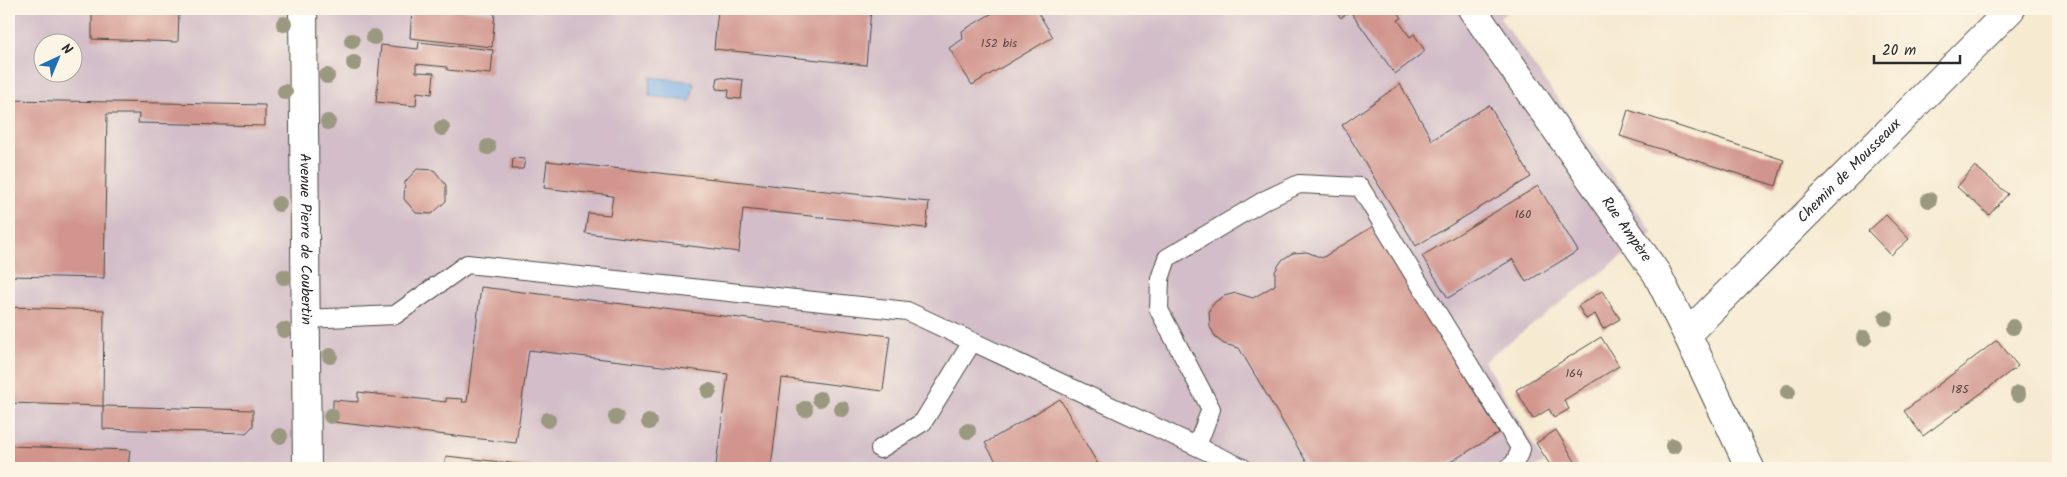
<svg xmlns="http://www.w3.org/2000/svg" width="2067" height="477" font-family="Kalam,sans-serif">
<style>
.industrial{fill:#d2bdc8;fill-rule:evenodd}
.water{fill:#7aaee7;stroke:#526c89}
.building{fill:#d1958d}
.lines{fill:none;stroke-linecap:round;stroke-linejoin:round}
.service-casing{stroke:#494844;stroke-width:20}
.minor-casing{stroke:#494844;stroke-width:30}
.tertiary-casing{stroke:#494844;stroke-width:30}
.service{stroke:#fff;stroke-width:18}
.minor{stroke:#fff;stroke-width:28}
.tertiary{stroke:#fff;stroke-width:28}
.tree{fill:#9b9880}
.labels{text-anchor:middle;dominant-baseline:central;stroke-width:4.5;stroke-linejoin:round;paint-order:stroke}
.number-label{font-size:12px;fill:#544644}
.street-label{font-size:15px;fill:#2b2b2b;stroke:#fcf5e5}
</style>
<rect width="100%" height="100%" fill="#fcf5e5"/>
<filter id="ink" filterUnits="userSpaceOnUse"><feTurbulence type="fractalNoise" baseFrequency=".02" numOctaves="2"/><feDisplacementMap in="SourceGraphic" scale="10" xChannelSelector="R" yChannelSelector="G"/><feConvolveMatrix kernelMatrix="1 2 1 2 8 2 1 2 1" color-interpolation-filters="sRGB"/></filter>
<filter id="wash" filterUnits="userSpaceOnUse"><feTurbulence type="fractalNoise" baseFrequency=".0096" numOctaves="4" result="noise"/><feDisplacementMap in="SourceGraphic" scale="20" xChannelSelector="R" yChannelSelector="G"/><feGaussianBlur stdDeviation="1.12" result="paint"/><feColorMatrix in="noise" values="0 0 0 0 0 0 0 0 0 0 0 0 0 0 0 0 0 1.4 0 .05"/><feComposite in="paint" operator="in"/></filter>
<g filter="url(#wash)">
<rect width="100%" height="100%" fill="#f6ead1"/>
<!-- industrial -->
<path class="industrial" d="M9,9H1511L1500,18L1653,233L1484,361L1544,463L1535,468H9ZM42,42H72V72H42Z"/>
<!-- water -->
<polygon class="water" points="650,77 694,82 691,101 649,96"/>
<g id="blocks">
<!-- building -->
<g class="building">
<polygon points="92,9 179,9 178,42 92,39"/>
<polygon points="412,9 454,9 495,13 492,47 410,38"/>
<polygon points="718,9 871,9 866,65 714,49"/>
<polygon points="999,9 1036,9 1053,37 972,85 949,48 963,39 962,31"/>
<polygon points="1334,9 1396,9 1402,18 1398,20 1410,37 1414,34 1425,51 1395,74 1350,11 1341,18"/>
<polygon points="419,42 493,50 491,74 447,70 447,67 416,64 416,72 434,73 432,94 417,92 416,106 376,102 381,45 418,49"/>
<polygon points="718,77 743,80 741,99 728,98 729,90 716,89"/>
<polygon points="1400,84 1432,140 1489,105 1531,177 1416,246 1342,125"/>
<polygon points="9,100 265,105 265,126 138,123 139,114 107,114 104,278 9,276"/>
<polygon points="1628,110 1784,160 1776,186 1620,136"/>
<polygon points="513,158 525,159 523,169 512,169"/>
<polygon points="547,161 929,202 926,228 743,209 739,252 585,233 588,213 610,215 613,196 544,188"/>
<polygon points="1975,166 2008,194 1989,215 1957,187"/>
<polygon points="417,169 434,170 446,185 446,201 432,214 416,213 404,199 405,182"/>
<polygon points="1538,186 1578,251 1526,282 1513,259 1448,298 1422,256"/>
<polygon points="1886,215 1909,239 1891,255 1868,231"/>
<polygon points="1375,225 1499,433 1440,468 1310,468 1239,348 1224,344 1216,338 1210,327 1209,310 1215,302 1224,296 1236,293 1253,298 1275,285 1275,272 1278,266 1283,259 1293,253 1307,252 1322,258"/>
<polygon points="481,287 890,336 883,391 782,378 771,468 739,468 716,465 728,374 529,350 516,443 333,422 333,400 358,402 358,392 446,402 446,398 463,399 462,402 467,402"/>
<polygon points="1602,291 1620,319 1603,329 1595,314 1586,319 1578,306"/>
<polygon points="9,307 104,310 103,406 9,403"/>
<polygon points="1601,337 1619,366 1564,400 1569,409 1554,418 1549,409 1533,419 1516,390"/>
<polygon points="1997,340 2018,366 1923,436 1904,411"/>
<polygon points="1060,399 1100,468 1000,468 985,443"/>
<polygon points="103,406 253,410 253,426 246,433 103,429"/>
<polygon points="1556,430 1579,468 1552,468 1536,443"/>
<polygon points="9,446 130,450 128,468 9,468"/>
<polygon points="446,456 547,467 547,468 444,468"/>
</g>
</g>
</g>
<g filter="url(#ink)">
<use href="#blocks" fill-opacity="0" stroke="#494844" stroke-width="1"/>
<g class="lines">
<!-- service casing -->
<g class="service-casing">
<g id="service">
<polyline points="306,319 395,315 467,264 907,311 1243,468"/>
<polyline points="1197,446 1211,409 1159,310 1160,279 1167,258 1265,200 1299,184 1360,187 1521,449 1514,464 1508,468"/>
<polyline points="880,449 923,422 972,342"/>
</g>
</g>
<!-- minor casing -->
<g class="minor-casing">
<g id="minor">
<path id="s1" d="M1472,9L1657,274L1687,334L1750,468"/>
<path id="s2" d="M1687,334L2011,9"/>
</g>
</g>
<!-- tertiary casing -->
<g class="tertiary-casing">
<g id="tertiary">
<path id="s3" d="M303,9L307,468"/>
</g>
</g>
<!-- service -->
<use href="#service" class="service"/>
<!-- minor -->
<use href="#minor" class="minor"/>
<!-- tertiary -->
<use href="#tertiary" class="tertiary"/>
</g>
<!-- trees -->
<g class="tree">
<circle cx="284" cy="24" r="8"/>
<circle cx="374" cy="37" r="8"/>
<circle cx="352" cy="41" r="8"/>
<circle cx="354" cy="63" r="8"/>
<circle cx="327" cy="76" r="8"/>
<circle cx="285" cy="92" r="8"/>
<circle cx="328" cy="122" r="8"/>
<circle cx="442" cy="128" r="8"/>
<circle cx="488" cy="147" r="8"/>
<circle cx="1929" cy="200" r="8"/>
<circle cx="279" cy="204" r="8"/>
<circle cx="284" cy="277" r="8"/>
<circle cx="1886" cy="318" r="8"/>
<circle cx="2013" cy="327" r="8"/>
<circle cx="284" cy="330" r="8"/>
<circle cx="1864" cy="338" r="8"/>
<circle cx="330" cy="356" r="8"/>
<circle cx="709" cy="391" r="8"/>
<circle cx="1788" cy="392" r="8"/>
<circle cx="2018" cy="394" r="8"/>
<circle cx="820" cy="399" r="8"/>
<circle cx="805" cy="409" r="8"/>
<circle cx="842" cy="409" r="8"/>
<circle cx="331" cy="416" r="8"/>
<circle cx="616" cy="417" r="8"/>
<circle cx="548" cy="420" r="8"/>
<circle cx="649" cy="422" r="8"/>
<circle cx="968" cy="431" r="8"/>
<circle cx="280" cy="436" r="8"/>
<circle cx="1673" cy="446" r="8"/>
</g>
</g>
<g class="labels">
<!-- number labels -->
<g class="number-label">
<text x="999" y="43">152 bis</text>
<text x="1523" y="214">160</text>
<text x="1574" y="373">164</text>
<text x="1960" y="389">185</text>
</g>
<!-- street labels -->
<g class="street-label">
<text stroke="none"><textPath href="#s2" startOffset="230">Chemin de Mousseaux</textPath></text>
<text stroke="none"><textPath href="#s1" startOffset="269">Rue Ampère</textPath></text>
<text stroke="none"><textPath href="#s3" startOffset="230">Avenue Pierre de Coubertin</textPath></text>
</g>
</g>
<!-- margin -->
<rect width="2067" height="477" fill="none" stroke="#fcf5e5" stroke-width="30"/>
<!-- north arrow -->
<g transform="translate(58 58) rotate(44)"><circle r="24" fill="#fcf5e5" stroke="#a8a49b"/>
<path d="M0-4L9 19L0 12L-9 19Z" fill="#1f6fb2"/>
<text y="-8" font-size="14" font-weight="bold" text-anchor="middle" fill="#2b2b2b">N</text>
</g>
<!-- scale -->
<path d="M1874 55v8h86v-8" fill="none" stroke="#2b2b2b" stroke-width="2.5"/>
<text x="1882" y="55" font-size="15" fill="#2b2b2b" stroke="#fcf5e5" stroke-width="4" paint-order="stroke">20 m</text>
</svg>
